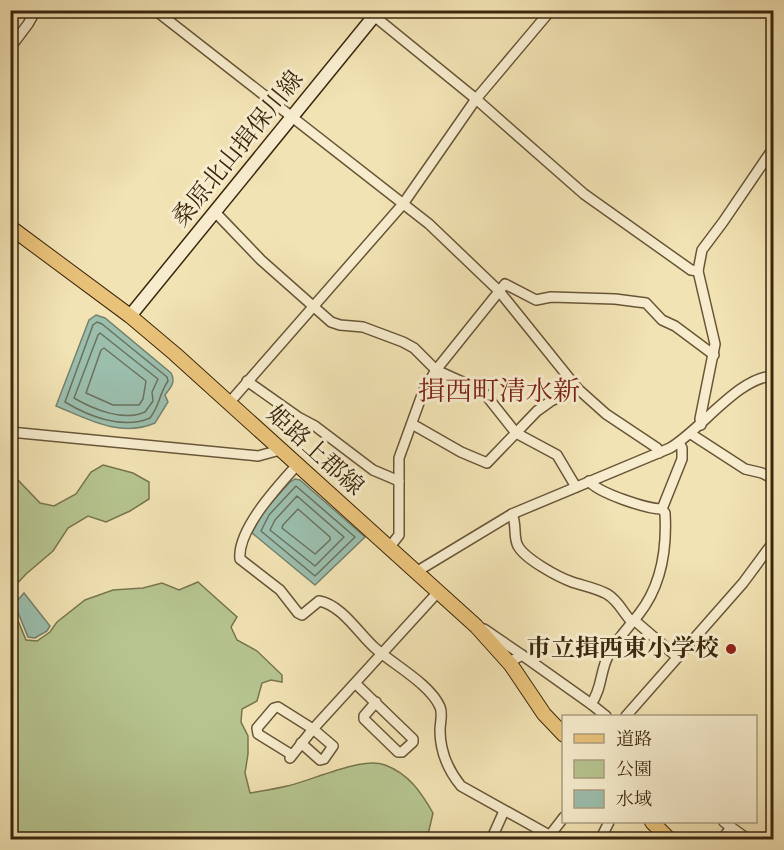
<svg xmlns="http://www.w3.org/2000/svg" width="784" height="850" font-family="'IM FELL DW Pica','Noto Serif JP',serif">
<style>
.green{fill:#b6c590;stroke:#78764f;stroke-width:1.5}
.water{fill:#9bbead;stroke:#75826d;stroke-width:1.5}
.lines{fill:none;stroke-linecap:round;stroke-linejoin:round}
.shore{stroke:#6b725e;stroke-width:1.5}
.street-casing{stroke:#695638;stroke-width:12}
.secondary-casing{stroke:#3b270e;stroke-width:15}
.primary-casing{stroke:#3b270e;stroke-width:16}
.street{stroke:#f7edce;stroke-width:9}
.secondary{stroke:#f7edce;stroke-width:12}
.primary{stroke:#e9c27a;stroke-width:14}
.poi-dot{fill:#8f2418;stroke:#f7edce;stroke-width:2}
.labels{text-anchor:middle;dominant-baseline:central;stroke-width:6;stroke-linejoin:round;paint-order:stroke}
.street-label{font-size:24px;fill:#3b270e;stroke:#f7edce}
.poi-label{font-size:24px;font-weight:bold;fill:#3b270e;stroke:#f7edce;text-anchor:end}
.quarter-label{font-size:27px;fill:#7a1f14;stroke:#f7edce}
</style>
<rect width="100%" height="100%" fill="#f2e3b4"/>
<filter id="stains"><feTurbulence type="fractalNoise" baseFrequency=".00333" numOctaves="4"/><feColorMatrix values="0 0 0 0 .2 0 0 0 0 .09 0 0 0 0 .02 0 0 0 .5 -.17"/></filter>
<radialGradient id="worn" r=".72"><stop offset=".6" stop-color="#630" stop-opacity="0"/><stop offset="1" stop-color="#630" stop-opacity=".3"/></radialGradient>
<!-- green -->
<g class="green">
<polygon points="103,465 133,473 149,482 149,499 130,511 106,522 88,516 68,528 53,551 26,574 11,590 11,476 16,478 40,503 54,506 76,494 91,472"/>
<path d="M198,582L237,617L231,627L237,640L257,651L282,675V682L271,680L262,683L257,701L242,709L241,722L248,736V754L245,773L250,793C262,791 275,789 287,786C311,781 362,756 385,765C409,774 421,792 433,813L427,839H11V595L14,611L26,640L37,641L50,632L57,622L85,600L113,590L143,588L162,583L179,590Z"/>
</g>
<!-- water -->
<g class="water">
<path d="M96,315L105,318L171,373C176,382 171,387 165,395L168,402L155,423C120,438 88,419 56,406L89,320Z"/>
<polygon points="295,479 300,480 365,537 315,585 252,533 263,512 290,482"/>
<polygon points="24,593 50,626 47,631 35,638 28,637 17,610 17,601"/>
</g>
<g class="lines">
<!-- shore -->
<g class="shore">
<path d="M97,322L102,324L167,377L168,381C158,396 161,403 150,418C123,430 88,416 65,402L93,325Z"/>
<path d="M100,333L158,379L152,392L153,401L145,412C123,422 93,409 74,398L98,335Z"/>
<polygon points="104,348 146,381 143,399 139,405 113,405 86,393 101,350"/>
<polygon points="296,486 355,537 315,576 261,531 269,515"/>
<polygon points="297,496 344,537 315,566 270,530 275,520"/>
<polygon points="298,509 330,537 330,540 315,554 282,528 283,525"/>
</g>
<!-- street casing -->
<g class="street-casing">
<g id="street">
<polyline points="155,10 429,224 499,291 578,389 606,414 657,448 659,453"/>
<polyline points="364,10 379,20 476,99 584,194 691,270 698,271"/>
<polyline points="10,48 28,24 36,10"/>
<polyline points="214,211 261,260 331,322 340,325 363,327 403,342 414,348 436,370 465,383 475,385 485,394 516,433 557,455 576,487"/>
<polyline points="10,244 20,234"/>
<polyline points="247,381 298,417 315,426 373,470 399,481"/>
<polyline points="229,403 403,204 476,99 551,10"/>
<polyline points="412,424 461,452 487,463 537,411 551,401 578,389"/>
<polyline points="701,425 700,419 715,344 698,271 702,250 723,222 774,147"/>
<polyline points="10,432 258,456 280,450"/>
<polyline points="691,434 745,469 762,473 774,479"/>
<path d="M297,465C278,486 237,530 240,559L280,590L298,613L302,615L319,601C342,605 359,634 375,648C394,665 430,684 440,707C443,714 440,723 440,730C440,751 448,770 461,786L549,835"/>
<path d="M589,481C598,493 647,509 662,509L682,459V448L679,443"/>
<path d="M512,514C517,524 513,538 518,546C525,559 558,577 572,582C584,586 596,588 607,594C619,601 623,613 632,622"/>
<polyline points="389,548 399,535 399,458 423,392 436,370 505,284 536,300 551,297 615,299 646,303 662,320 675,326 714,355"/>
<path d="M416,572L512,514L670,448C701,430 739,376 774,376"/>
<polyline points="634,620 677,657"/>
<polyline points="484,629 522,655"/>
<polyline points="511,665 515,659 522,655 591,704 606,716"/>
<polyline points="356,684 413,739 413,742 402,752 398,752 364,719 364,716 376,702"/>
<path d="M591,704C602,689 600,672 608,656C616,640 628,628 639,614C662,585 667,548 665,513L662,509"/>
<polyline points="626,716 743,583 774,541"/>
<polyline points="292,755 258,734 257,728 274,708 278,707 313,729 333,746 324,759 320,760 301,743"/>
<polyline points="290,758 313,729 438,592"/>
<polyline points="724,822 749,840"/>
<polyline points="547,839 564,817"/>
<polyline points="491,840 504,811"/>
<polyline points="600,840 609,822"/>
<polyline points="722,840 731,827"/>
</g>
</g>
<!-- secondary casing -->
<g class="secondary-casing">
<polyline id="secondary" points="130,316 379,10"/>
</g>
<!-- primary casing -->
<g class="primary-casing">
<g id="primary">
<polyline points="10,227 130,316 175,354 476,626 511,665 544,714 564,735"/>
<polyline points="652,822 670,840"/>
</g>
</g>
<!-- street -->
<use href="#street" class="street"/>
<!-- secondary -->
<use href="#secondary" class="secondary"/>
<!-- primary -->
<use href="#primary" class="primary"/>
</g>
<!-- markers -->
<circle class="poi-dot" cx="731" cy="649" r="6"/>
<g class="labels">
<!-- street labels -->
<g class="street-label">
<text transform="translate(238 149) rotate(-51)">桑原北山揖保川線</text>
<text transform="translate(315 451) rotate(42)">姫路上郡線</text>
</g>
<!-- poi labels -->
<g class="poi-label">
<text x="719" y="649">市立揖西東小学校</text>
</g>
<!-- quarter labels -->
<g class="quarter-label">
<text x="499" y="392">揖西町清水新</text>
</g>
</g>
<!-- margin -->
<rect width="784" height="850" fill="none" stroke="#f2e3b4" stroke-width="36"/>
<rect x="12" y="12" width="760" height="826" fill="none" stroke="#3b270e" stroke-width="3"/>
<rect x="18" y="18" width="748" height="814" fill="none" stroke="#3b270e" stroke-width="1.5"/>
<!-- legend -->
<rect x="562" y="715" width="195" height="108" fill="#f7edce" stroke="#ac9e81" stroke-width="1.5"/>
<rect x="574" y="734" width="30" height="9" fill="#e9c27a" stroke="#ac9e81" stroke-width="1.5"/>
<text x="616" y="745" font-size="18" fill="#3b270e">道路</text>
<rect x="574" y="760" width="30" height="18" fill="#b6c590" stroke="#ac9e81" stroke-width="1.5"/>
<text x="616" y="775" font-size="18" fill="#3b270e">公園</text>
<rect x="574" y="790" width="30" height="18" fill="#9bbead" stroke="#ac9e81" stroke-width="1.5"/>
<text x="616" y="805" font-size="18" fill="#3b270e">水域</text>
<rect width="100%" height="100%" filter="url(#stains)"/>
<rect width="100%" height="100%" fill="url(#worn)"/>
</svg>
